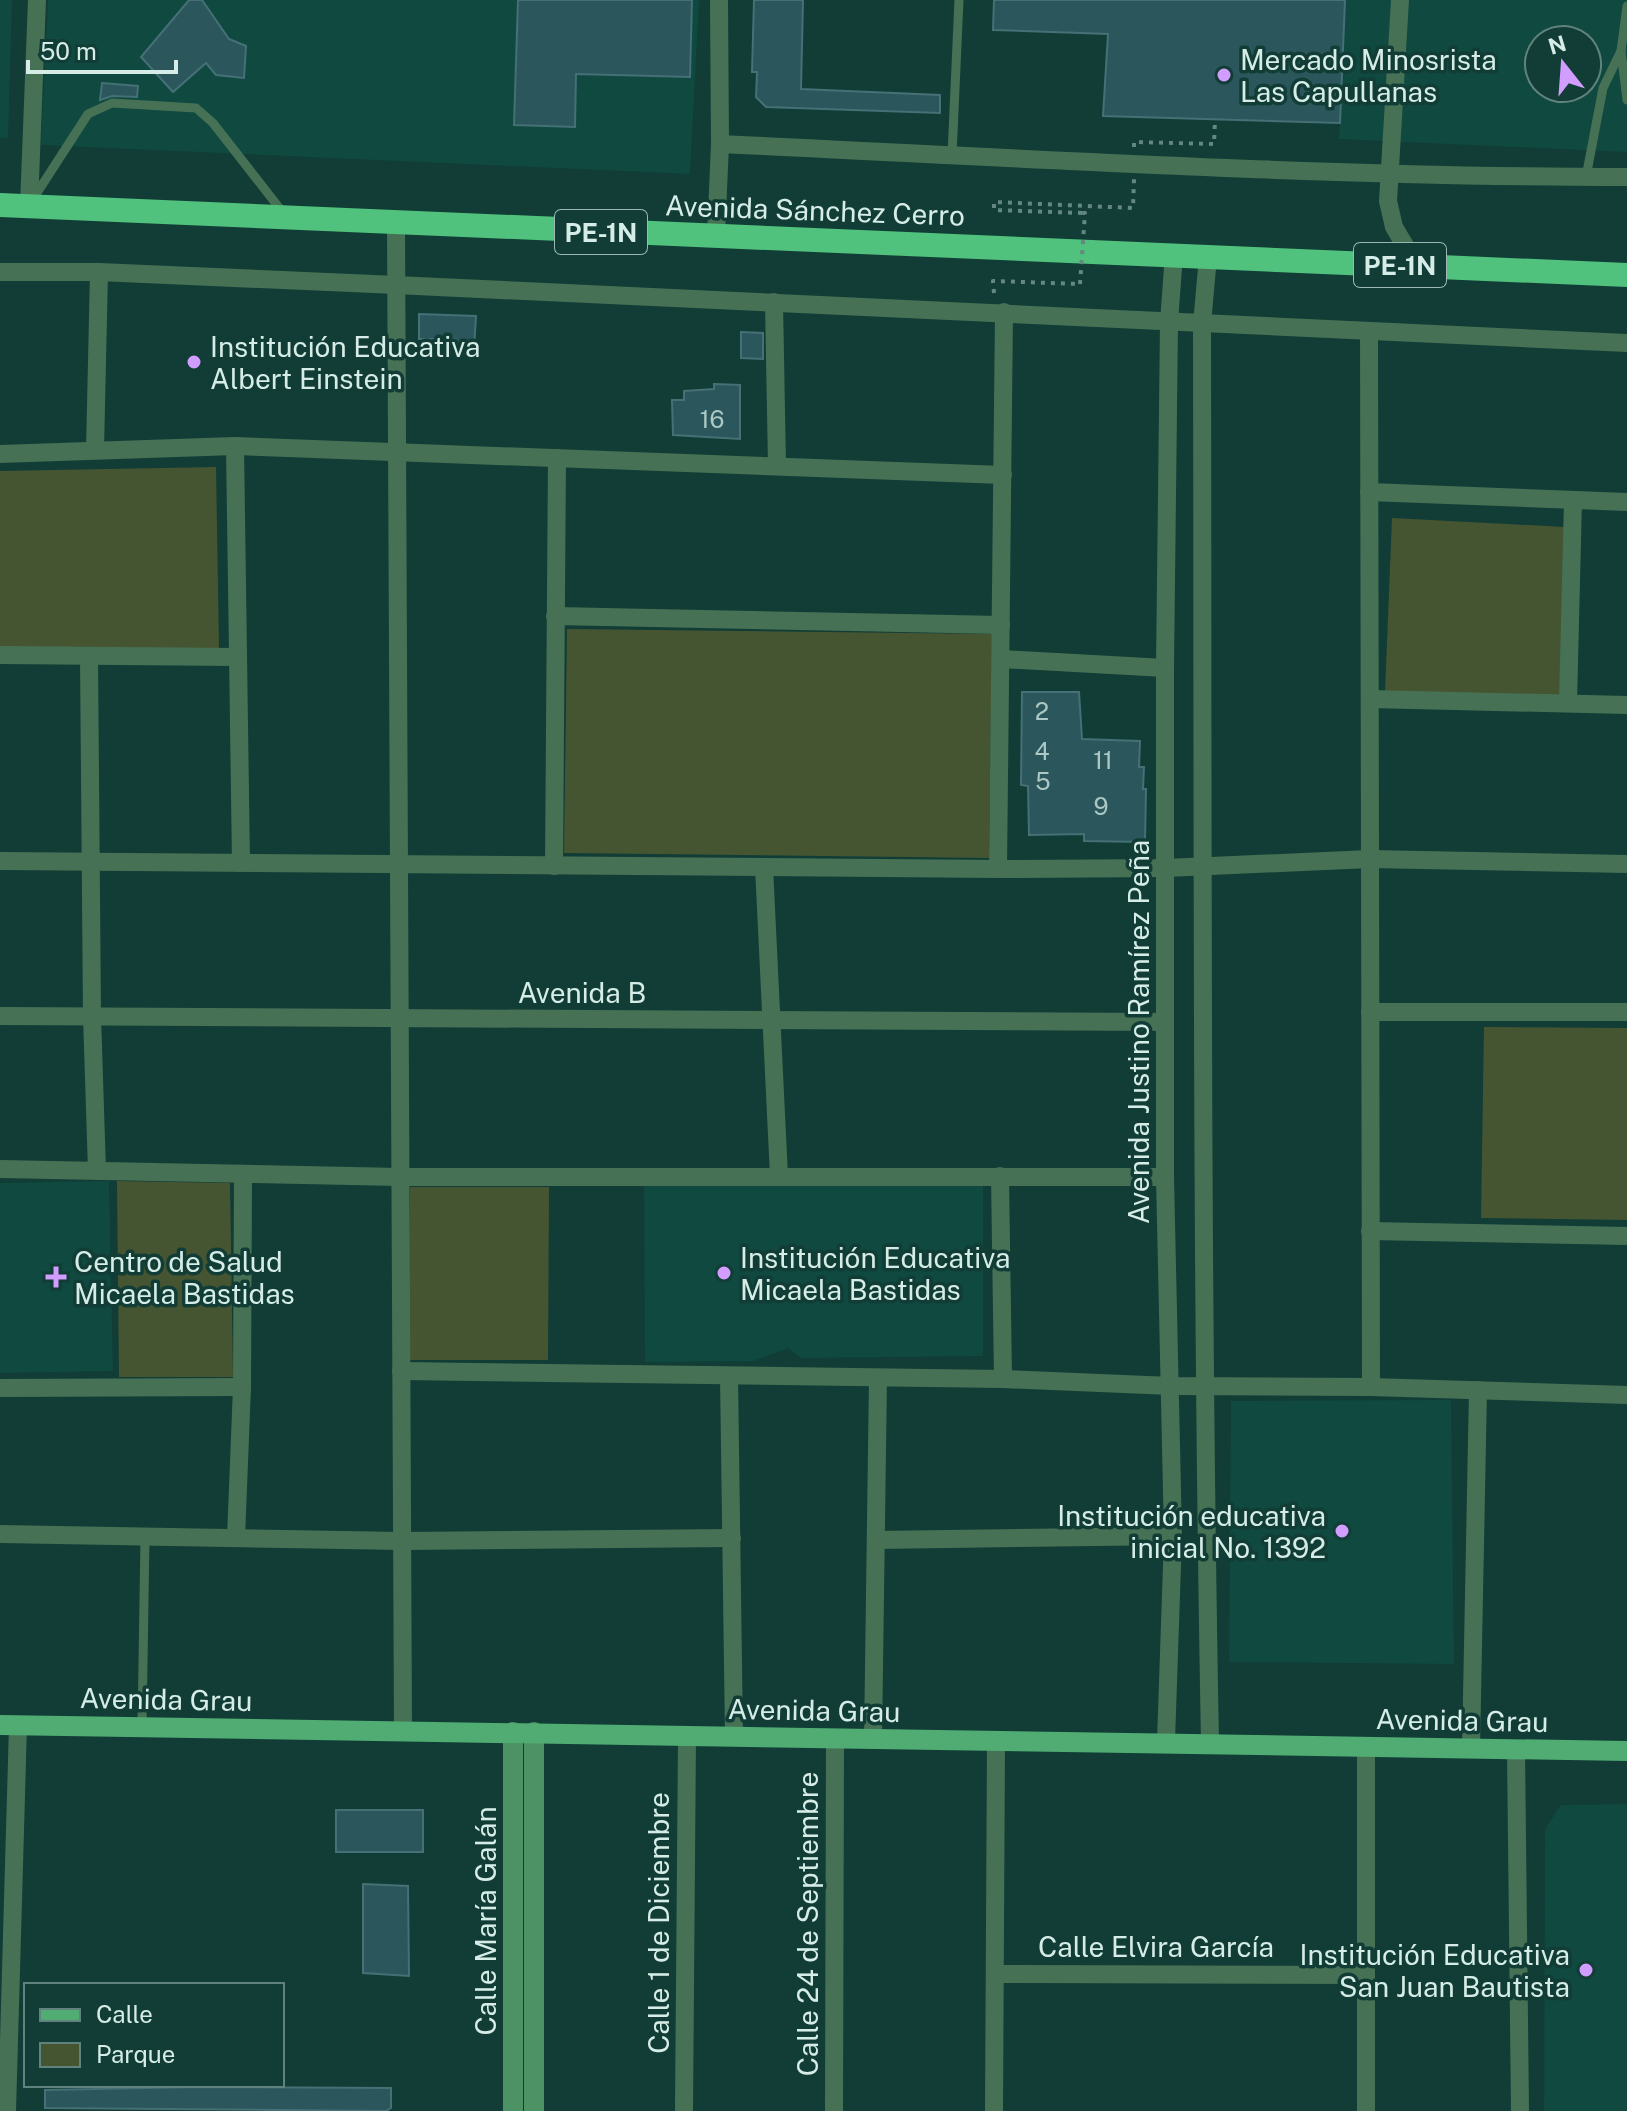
<svg xmlns="http://www.w3.org/2000/svg" width="1627" height="2111" font-family="'Public Sans',sans-serif">
<style>
.built{fill:#0f4940;fill-rule:evenodd}
.green{fill:#455532}
.building{fill:#2b575c;stroke:#447076;stroke-width:2}
.lines{fill:none;stroke-linecap:round;stroke-linejoin:round}
.path{stroke:#648781;stroke-width:4;stroke-dasharray:4 6;stroke-linecap:butt}
.lane{stroke:#477155;stroke-width:9}
.street{stroke:#477155;stroke-width:18}
.secondary{stroke:#4d9265;stroke-width:20}
.primary{stroke:#50ac72;stroke-width:20}
.highway{stroke:#51c27d;stroke-width:24}
.path-bridge{stroke:#648781;stroke-width:4;stroke-dasharray:4 6;stroke-linecap:butt}
.poi-dot{fill:#d19dfe;stroke:#113d36;stroke-width:3}
.labels{text-anchor:middle;dominant-baseline:central;stroke-width:7;stroke-linejoin:round;paint-order:stroke}
.number-label{font-size:24px;fill:#abc8c4}
.shield{fill:#113d36;stroke:#9bb8b2;stroke-width:2}
.shield-label{font-size:26px;font-weight:bold;fill:#d6ede7}
.poi-label{font-size:28px;fill:#d6ede7;stroke:#113d36;text-anchor:start}
.street-label{font-size:28px;fill:#d6ede7;stroke:#113d36}
</style>
<rect width="100%" height="100%" fill="#113d36"/>
<!-- built -->
<g class="built">
<polygon points="0,0 12,0 8,138 0,138"/>
<polygon points="48,0 699,0 690,174 41,145"/>
<path d="M1345,0H1627V152L1339,139ZM1539,40H1587V88H1539Z"/>
<polygon points="109,1181 113,1371 0,1373 0,1183"/>
<polygon points="983,1182 983,1356 801,1358 788,1348 753,1361 645,1362 644,1184"/>
<polygon points="1451,1400 1454,1664 1229,1662 1231,1401"/>
<polygon points="1627,1804 1627,2111 1544,2111 1545,1829 1561,1805"/>
</g>
<!-- green -->
<g class="green">
<polygon points="216,467 219,648 0,652 0,471"/>
<polygon points="1392,518 1565,527 1563,697 1385,692"/>
<polygon points="567,629 992,634 989,858 564,853"/>
<polygon points="1484,1027 1627,1028 1627,1220 1481,1218"/>
<polygon points="117,1181 230,1183 233,1377 119,1377"/>
<polygon points="410,1187 549,1187 548,1360 409,1360"/>
</g>
<!-- building -->
<g class="building">
<polygon points="189,0 202,0 229,39 246,46 244,78 216,75 206,63 173,92 141,57"/>
<polygon points="518,0 692,0 690,77 576,74 575,127 514,125"/>
<polygon points="754,0 803,0 801,89 940,95 940,113 766,107 756,97 757,72 752,72"/>
<polygon points="994,0 1345,0 1340,123 1103,116 1108,34 993,30"/>
<polygon points="102,83 138,86 137,97 112,96 100,100"/>
<polygon points="419,314 476,316 474,349 456,348 456,339 419,339"/>
<polygon points="741,332 763,333 763,359 741,358"/>
<polygon points="714,384 740,385 740,439 673,435 672,400 684,400 684,391 714,389"/>
<polygon points="1022,692 1079,692 1082,739 1140,741 1139,767 1144,767 1143,789 1146,789 1145,842 1084,841 1084,834 1029,835 1028,786 1021,785"/>
<rect x="336" y="1810" width="87" height="42"/>
<polygon points="363,1884 408,1886 409,1976 363,1973"/>
<polygon points="197,2087 391,2088 391,2108 386,2111 45,2108 45,2090"/>
</g>
<g class="lines">
<!-- path -->
<g class="path">
<polyline points="1134,147 1134,142 1214,144 1215,120"/>
<polyline points="1082,213 994,210 994,202 1133,208 1134,179"/>
<polyline points="994,293 993,281 1080,284"/>
</g>
<!-- lane -->
<g class="lane">
<polyline points="1627,6 1621,51 1627,100"/>
<polyline points="952,155 959,0"/>
<polyline points="1586,177 1603,88 1621,51"/>
<polyline points="33,199 88,114 112,103 196,108 213,123 284,214"/>
<polyline points="142,1726 145,1537"/>
</g>
<!-- street -->
<g class="street">
<polyline points="1400,0 1388,201 1394,227 1417,266"/>
<path d="M720,144C1023,158 1324,177 1627,177"/>
<polyline points="29,206 37,0"/>
<polyline points="396,224 403,1731"/>
<polyline points="716,236 720,144 719,0"/>
<path d="M1208,257L1202,324C1203,797 1201,1270 1210,1742"/>
<polyline points="0,272 99,272 396,285 1627,343"/>
<polyline points="774,302 777,466"/>
<polyline points="1369,331 1371,1387"/>
<polyline points="235,446 241,863"/>
<polyline points="95,450 99,272"/>
<polyline points="0,454 235,446 1003,475"/>
<polyline points="1369,492 1627,502"/>
<polyline points="555,616 1001,625"/>
<polyline points="0,655 238,657"/>
<polyline points="89,656 92,1016 97,1171"/>
<polyline points="1001,659 1165,668"/>
<polyline points="1370,699 1627,705"/>
<polyline points="1568,703 1573,500"/>
<polyline points="0,861 998,869 1166,868 1370,859 1627,864"/>
<polyline points="554,866 557,458"/>
<polyline points="764,867 779,1176"/>
<polyline points="998,869 1004,312"/>
<polyline points="1370,1012 1627,1012"/>
<polyline points="0,1016 1164,1022"/>
<polyline points="0,1169 400,1177 1165,1177"/>
<polyline points="1000,1176 1003,1379"/>
<polyline points="1370,1231 1627,1236"/>
<polyline points="401,1371 1003,1379 1171,1386 1371,1387 1627,1395"/>
<polyline points="729,1376 734,1736"/>
<polyline points="0,1388 242,1387"/>
<polyline points="0,1534 402,1541 732,1538"/>
<polyline points="236,1538 242,1387 243,1174"/>
<polyline points="876,1540 1173,1536"/>
<polyline points="873,1739 878,1378"/>
<polyline points="1166,1741 1173,1536 1165,1177 1165,668 1169,322 1174,254"/>
<polyline points="1366,1746 1366,2111"/>
<polyline points="1471,1748 1478,1390"/>
<polyline points="1516,1749 1520,2111"/>
<polyline points="995,1974 1366,1975"/>
<polyline points="7,2111 18,1725"/>
<polyline points="684,2111 687,1736"/>
<polyline points="834,2111 835,1738"/>
<polyline points="994,2111 996,1741"/>
</g>
<!-- secondary -->
<g class="secondary">
<polyline points="513,1732 513,2111"/>
<polyline points="534,1732 534,2111"/>
</g>
<!-- primary -->
<polyline class="primary" points="0,1725 1627,1751"/>
<!-- highway -->
<polyline class="highway" points="0,205 1627,275"/>
<!-- path-bridge -->
<polyline class="path-bridge" points="1080,284 1085,213 1082,213"/>
</g>
<!-- markers -->
<g class="poi-dot">
<circle cx="1224" cy="75" r="8"/>
<circle cx="194" cy="362" r="8"/>
<circle cx="724" cy="1273" r="8"/>
<path d="M52 1265h8v8h8v8h-8v8h-8v-8h-8v-8h8z"/>
<circle cx="1342" cy="1531" r="8"/>
<circle cx="1586" cy="1970" r="8"/>
</g>
<g class="labels">
<!-- number labels -->
<g class="number-label">
<text x="712" y="419">16</text>
<text x="1042" y="711">2</text>
<text x="1042" y="751">4</text>
<text x="1103" y="760">11</text>
<text x="1043" y="781">5</text>
<text x="1101" y="806">9</text>
</g>
<!-- shield labels -->
<g class="shield">
<rect x="555" y="210" width="92" height="44" rx="6"/>
<rect x="1354" y="243" width="92" height="44" rx="6"/>
</g>
<g class="shield-label">
<text x="601" y="232">PE-1N</text>
<text x="1400" y="265">PE-1N</text>
</g>
<!-- poi labels -->
<g class="poi-label">
<text x="1240" y="59">Mercado Minosrista<tspan x="1240" dy="32">Las Capullanas</tspan></text>
<text x="210" y="346">Institución Educativa<tspan x="210" dy="32">Albert Einstein</tspan></text>
<text x="740" y="1257">Institución Educativa<tspan x="740" dy="32">Micaela Bastidas</tspan></text>
<text x="74" y="1261">Centro de Salud<tspan x="74" dy="32">Micaela Bastidas</tspan></text>
<text x="1326" y="1515" text-anchor="end">Institución educativa<tspan x="1326" dy="32">inicial No. 1392</tspan></text>
<text x="1570" y="1954" text-anchor="end">Institución Educativa<tspan x="1570" dy="32">San Juan Bautista</tspan></text>
</g>
<!-- street labels -->
<g class="street-label">
<text transform="translate(815 210) rotate(2)">Avenida Sánchez Cerro</text>
<text x="582" y="992">Avenida B</text>
<text transform="translate(1138 1032) rotate(-90)">Avenida Justino Ramírez Peña</text>
<text transform="translate(166 1699) rotate(1)">Avenida Grau</text>
<text transform="translate(814 1710) rotate(1)">Avenida Grau</text>
<text transform="translate(1462 1720) rotate(1)">Avenida Grau</text>
<text transform="translate(485 1921) rotate(-90)">Calle María Galán</text>
<text transform="translate(658 1923) rotate(-90)">Calle 1 de Diciembre</text>
<text transform="translate(807 1924) rotate(-90)">Calle 24 de Septiembre</text>
<text x="1156" y="1946">Calle Elvira García</text>
</g>
</g>
<!-- legend -->
<rect x="24" y="1983" width="260" height="104" fill="#113d36" stroke="#60837d" stroke-width="2"/>
<rect x="40" y="2009" width="40" height="12" fill="#50ac72" stroke="#60837d" stroke-width="2"/>
<text x="96" y="2023" font-size="24" fill="#d6ede7">Calle</text>
<rect x="40" y="2043" width="40" height="24" fill="#455532" stroke="#60837d" stroke-width="2"/>
<text x="96" y="2063" font-size="24" fill="#d6ede7">Parque</text>
<!-- north arrow -->
<g transform="translate(1563 64) rotate(343)"><circle r="38" fill="#113d36" stroke="#60837d" stroke-width="2"/>
<path d="M0-6L14 30L0 20L-14 30Z" fill="#d19dfe"/>
<text y="-12" font-size="22" font-weight="bold" text-anchor="middle" fill="#d6ede7">N</text>
</g>
<!-- scale -->
<path d="M28 60v12h148v-12" fill="none" stroke="#d6ede7" stroke-width="4"/>
<text x="40" y="60" font-size="24" fill="#d6ede7" stroke="#113d36" stroke-width="6" paint-order="stroke">50 m</text>
</svg>
